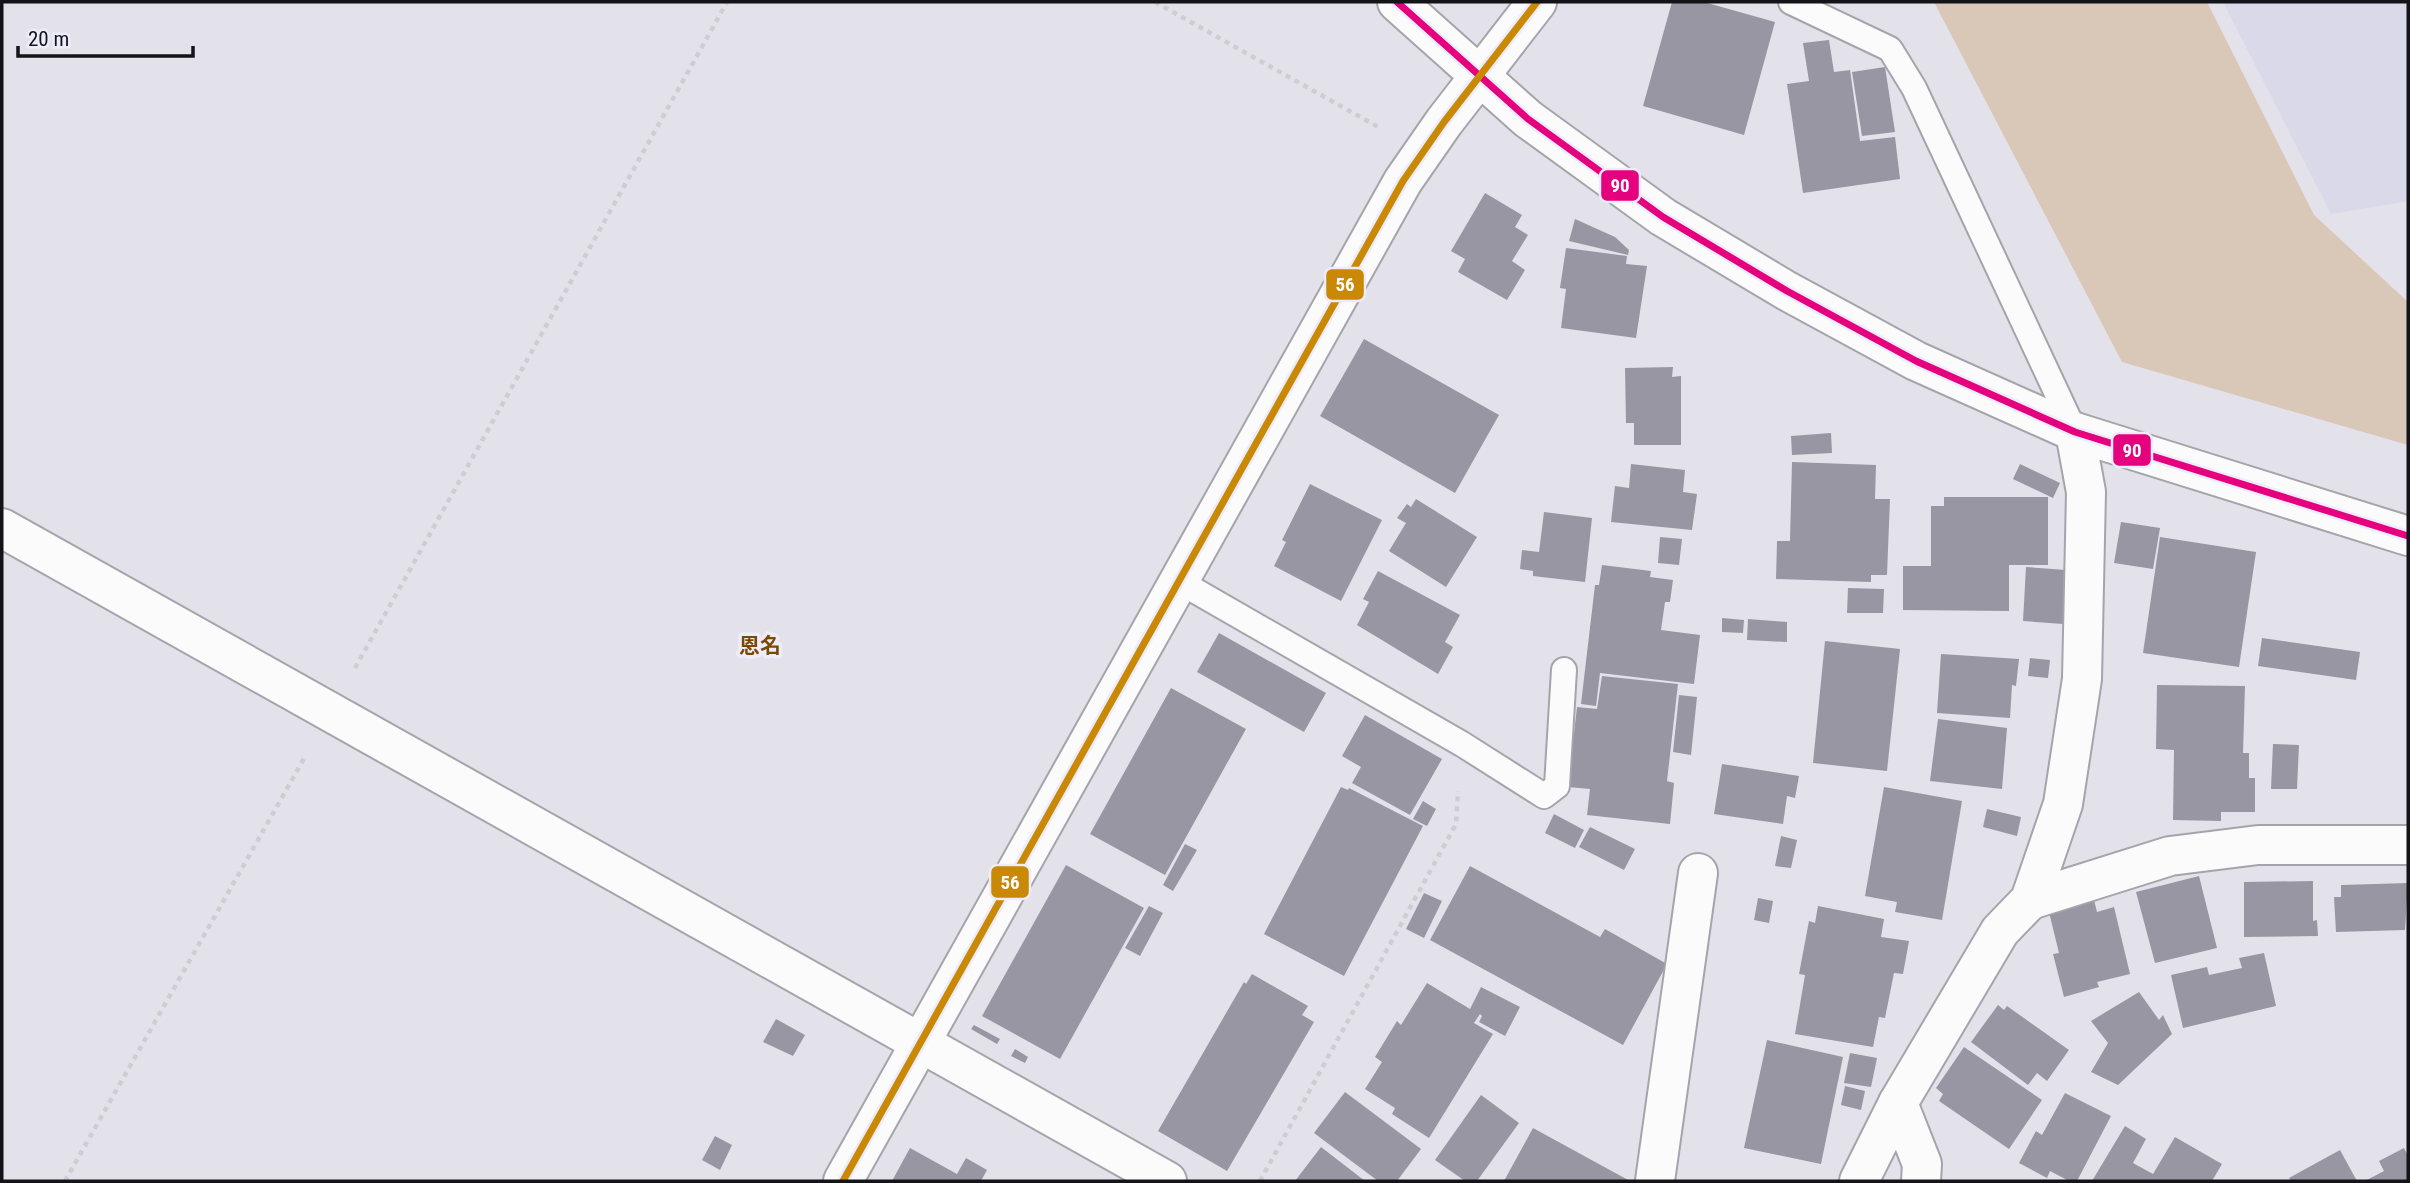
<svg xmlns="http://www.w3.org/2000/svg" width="2410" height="1183" font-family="'Roboto Condensed','Noto Sans JP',sans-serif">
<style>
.built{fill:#dad9e9}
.green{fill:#d9c7b7}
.building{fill:#9896a2}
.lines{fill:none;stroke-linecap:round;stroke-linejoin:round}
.lane-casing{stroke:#a5a4aa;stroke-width:28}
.street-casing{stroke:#a5a4aa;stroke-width:42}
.secondary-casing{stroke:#a5a4aa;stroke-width:42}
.path{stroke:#ceced0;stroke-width:4.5;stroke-dasharray:5 5;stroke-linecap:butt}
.lane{stroke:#fbfbfc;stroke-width:24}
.street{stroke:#fbfbfc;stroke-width:38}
.secondary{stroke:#fbfbfc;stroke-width:38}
.bus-1-casing{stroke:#edecfb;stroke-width:12}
.bus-2-casing{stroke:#edecfb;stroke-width:12}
.bus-1{stroke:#e5007d;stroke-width:7}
.bus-2{stroke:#c98905;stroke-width:7}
.labels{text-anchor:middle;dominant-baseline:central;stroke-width:7;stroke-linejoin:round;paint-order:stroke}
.neighbourhood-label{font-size:21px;font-weight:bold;fill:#794a00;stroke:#edecfb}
.line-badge{stroke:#edecfb;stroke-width:2.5}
.badge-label{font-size:19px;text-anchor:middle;font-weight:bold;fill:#fff}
</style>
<rect width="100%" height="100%" fill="#e3e2ea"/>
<!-- built -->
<polygon class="built" points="2223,2 2408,2 2408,201 2331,214"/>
<!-- green -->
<polygon class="green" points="1934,2 2207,2 2314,215 2408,302 2408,445 2122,362"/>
<!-- building -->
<g class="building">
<polygon points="1672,2 1704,2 1775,22 1744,135 1643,106"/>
<polygon points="1829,40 1834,72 1850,70 1860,141 1895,137 1900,179 1803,193 1787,84 1809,81 1803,43"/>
<polygon points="1885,67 1895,132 1862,136 1852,72"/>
<polygon points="1485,193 1522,215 1515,227 1528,235 1512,261 1525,270 1507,300 1458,272 1465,259 1451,251"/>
<polygon points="1575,219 1615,237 1629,250 1628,255 1569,241"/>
<polygon points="1566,248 1627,256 1626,264 1647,266 1636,338 1561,328 1566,289 1560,288"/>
<polygon points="1364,339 1499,415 1455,493 1320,416"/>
<polygon points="1673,367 1672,377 1681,376 1681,445 1634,445 1634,423 1626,423 1625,368"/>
<polygon points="1831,433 1832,453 1792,455 1791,436"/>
<polygon points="1792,462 1876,465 1875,499 1890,499 1887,575 1871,575 1871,582 1776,579 1777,541 1790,541"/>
<polygon points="1631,464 1685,470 1683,492 1697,494 1692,530 1611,522 1615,486 1629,488"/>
<polygon points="2020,464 2060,483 2053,498 2013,479"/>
<polygon points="1310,484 1382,520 1341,601 1274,566 1286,542 1282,540"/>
<polygon points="1944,497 2048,497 2048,565 2009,565 2009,611 1903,610 1903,566 1931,566 1931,506 1944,506"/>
<polygon points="1416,499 1477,537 1446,587 1389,551 1406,523 1397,518 1407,504 1411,507"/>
<polygon points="1544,512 1592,518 1585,582 1533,576 1533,571 1520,569 1522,550 1539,552"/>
<polygon points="2121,522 2160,528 2153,569 2114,563"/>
<polygon points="1660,537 1682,539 1679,565 1658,563"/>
<polygon points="2160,537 2256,552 2239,667 2143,653"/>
<polygon points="1602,565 1651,571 1650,577 1673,580 1670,602 1665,602 1661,630 1700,635 1694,684 1600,673 1596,706 1581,704 1595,585 1599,585"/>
<polygon points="2026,567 2066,570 2063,624 2023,621"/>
<polygon points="1378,571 1460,615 1445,642 1453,647 1438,674 1357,625 1369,602 1363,599"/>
<polygon points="1848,588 1884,589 1883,613 1847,613"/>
<polygon points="1722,618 1744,620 1743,633 1722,632"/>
<polygon points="1748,619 1787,622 1787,642 1747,640"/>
<polygon points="1219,633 1326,693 1304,732 1197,672"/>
<polygon points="2262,638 2360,652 2356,680 2258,666"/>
<polygon points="1825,641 1900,649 1887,771 1813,763"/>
<polygon points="1941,654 2019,659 2016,686 2012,685 2010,718 1937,713"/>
<polygon points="2030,658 2050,660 2048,678 2028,676"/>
<polygon points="1602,676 1678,684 1667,781 1674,783 1670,824 1587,815 1590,789 1568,787 1577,707 1597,709"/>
<polygon points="2157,685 2245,686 2243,753 2249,753 2249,778 2255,778 2255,812 2221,812 2221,821 2173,820 2174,750 2156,749"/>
<polygon points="1171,688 1246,729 1165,875 1090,834"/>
<polygon points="1679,695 1697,697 1691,755 1673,752"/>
<polygon points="1365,715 1442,759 1410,815 1352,783 1361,767 1342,756"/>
<polygon points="1938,719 2007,728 2002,789 1930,781"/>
<polygon points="2273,744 2299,745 2297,789 2271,789"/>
<polygon points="1722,764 1799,776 1795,798 1787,796 1783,824 1714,814"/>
<polygon points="1341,787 1348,790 1349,788 1423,826 1344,976 1264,934"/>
<polygon points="1884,787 1962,801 1942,920 1895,912 1897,902 1865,896"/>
<polygon points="1423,801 1436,809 1427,826 1413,819"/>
<polygon points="1987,809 2021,817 2017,836 1983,827"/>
<polygon points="1554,814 1584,830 1575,848 1545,833"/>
<polygon points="1590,827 1635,849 1624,870 1579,847"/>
<polygon points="1781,836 1797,840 1791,868 1775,866"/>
<polygon points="1185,844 1197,850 1173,891 1163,885"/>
<polygon points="1066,865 1144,908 1060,1059 982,1016"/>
<polygon points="1470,866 1600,937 1605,929 1667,964 1623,1045 1430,940"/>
<polygon points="2199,876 2217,948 2155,963 2136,892"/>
<polygon points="2313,881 2313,921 2317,920 2318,936 2244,937 2244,882"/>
<polygon points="2408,883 2405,930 2336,932 2334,897 2341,897 2341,885"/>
<polygon points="1424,893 1442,901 1424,938 1406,929"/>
<polygon points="1758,898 1773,901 1769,923 1754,920"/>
<polygon points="2094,900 2097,912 2114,907 2130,974 2097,982 2099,987 2064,997 2053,954 2059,953 2049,912"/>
<polygon points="1149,906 1163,913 1140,956 1125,948"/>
<polygon points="1818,906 1884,919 1881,937 1909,941 1903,974 1894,973 1885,1018 1879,1017 1873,1047 1795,1034 1805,975 1799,974 1809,921 1815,923"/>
<polygon points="2264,953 2276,1006 2183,1028 2171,975 2207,967 2209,975 2242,968 2239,958"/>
<polygon points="1252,974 1308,1006 1302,1015 1314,1022 1227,1171 1158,1131 1244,982 1246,984"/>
<polygon points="1427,983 1470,1009 1481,987 1520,1007 1505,1036 1479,1022 1482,1016 1480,1014 1474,1023 1493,1034 1429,1138 1392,1114 1395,1108 1365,1089 1382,1062 1375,1057 1397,1021 1401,1025"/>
<polygon points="2139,992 2159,1020 2163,1015 2172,1034 2118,1085 2091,1072 2108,1043 2091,1021"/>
<polygon points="1998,1005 2004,1010 2007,1006 2069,1050 2047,1081 2037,1073 2028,1085 1971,1042"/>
<polygon points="776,1019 805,1035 793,1056 763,1042"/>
<polygon points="974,1025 1000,1039 997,1044 971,1029"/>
<polygon points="1767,1040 1843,1057 1821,1164 1744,1148"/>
<polygon points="1964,1047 2042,1100 2009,1149 1939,1101 1943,1094 1936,1088"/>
<polygon points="1015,1049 1028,1057 1025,1063 1011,1056"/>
<polygon points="1850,1053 1877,1058 1871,1087 1844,1083"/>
<polygon points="1845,1086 1865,1091 1861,1110 1841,1105"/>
<polygon points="1345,1092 1421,1149 1397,1181 1378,1181 1314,1133"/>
<polygon points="2065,1093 2111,1116 2077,1181 2069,1181 2050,1171 2047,1178 2019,1163 2036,1131 2042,1135"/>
<polygon points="1481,1095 1519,1123 1477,1181 1465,1181 1435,1160"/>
<polygon points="2125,1126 2146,1139 2133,1163 2153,1174 2175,1137 2222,1164 2212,1181 2092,1181"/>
<polygon points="1533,1128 1630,1181 1504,1181"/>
<polygon points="715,1136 732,1145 720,1170 702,1160"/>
<polygon points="1321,1147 1365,1181 1295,1181"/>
<polygon points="910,1148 957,1174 966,1158 987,1170 981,1181 892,1181"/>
<polygon points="2404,1148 2408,1156 2408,1181 2365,1181 2384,1171 2379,1161"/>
<polygon points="2340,1150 2357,1181 2291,1181 2289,1178"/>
</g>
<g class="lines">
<!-- lane casing -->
<g class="lane-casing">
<g id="lane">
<polyline points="1791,2 1890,49 1914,88 2075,432"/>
<polyline points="1180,582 1462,744 1544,796 1557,786 1564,670"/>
</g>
</g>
<!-- street casing -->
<g class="street-casing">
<g id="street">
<polyline points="2,528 1167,1181"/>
<polyline points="2030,900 2170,856 2258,845 2408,845"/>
<polyline points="1898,1103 1922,1164 1921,1181"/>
<polyline points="843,1181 1403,181 1444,122 1537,2"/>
<polyline points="1655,1181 1698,873"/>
<polyline points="1859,1181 1898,1103 2000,931 2030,900 2063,804 2082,679 2086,492 2075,432"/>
</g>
</g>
<!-- secondary casing -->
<g class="secondary-casing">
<polyline id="secondary" points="1397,2 1528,119 1663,217 1787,291 1916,361 2075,432 2408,536"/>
</g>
<!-- path -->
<g class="path">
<polyline points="1155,2 1380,128"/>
<polyline points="355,668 727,2"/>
<polyline points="65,1181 306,755"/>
<polyline points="1260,1181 1456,824 1458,791"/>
</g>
<!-- lane -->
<use href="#lane" class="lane"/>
<!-- street -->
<use href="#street" class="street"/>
<!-- secondary -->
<use href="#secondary" class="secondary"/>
<!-- bus-1 casing -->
<g class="bus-1-casing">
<polyline id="bus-1" points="1397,2 1528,119 1663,217 1787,291 1916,361 2075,432 2408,536"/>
</g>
<!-- bus-2 casing -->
<g class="bus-2-casing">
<polyline id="bus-2" points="843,1181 1403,181 1444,122 1537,2"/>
</g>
<!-- bus-1 -->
<use href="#bus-1" class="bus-1"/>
<!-- bus-2 -->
<use href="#bus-2" class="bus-2"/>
</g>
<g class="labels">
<!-- neighbourhood labels -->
<g class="neighbourhood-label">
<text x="760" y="646">恩名</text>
</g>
</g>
<g class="line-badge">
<rect x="1600" y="169" width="40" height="33" rx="7" fill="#e5007d"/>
<rect x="1325" y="268" width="40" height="33" rx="7" fill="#c98905"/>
<rect x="2112" y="433" width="40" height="34" rx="7" fill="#e5007d"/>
<rect x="990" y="865" width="40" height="34" rx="7" fill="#c98905"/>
</g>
<g class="badge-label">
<text x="1620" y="192">90</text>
<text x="1345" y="291">56</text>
<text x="2132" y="457">90</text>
<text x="1010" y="889">56</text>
</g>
<!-- border -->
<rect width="2410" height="1183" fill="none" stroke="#131318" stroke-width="7"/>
<!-- scale -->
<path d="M18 46v10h175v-10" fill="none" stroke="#131318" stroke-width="3.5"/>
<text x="28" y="46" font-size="21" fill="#131318" stroke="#edecfb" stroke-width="5" paint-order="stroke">20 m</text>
</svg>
